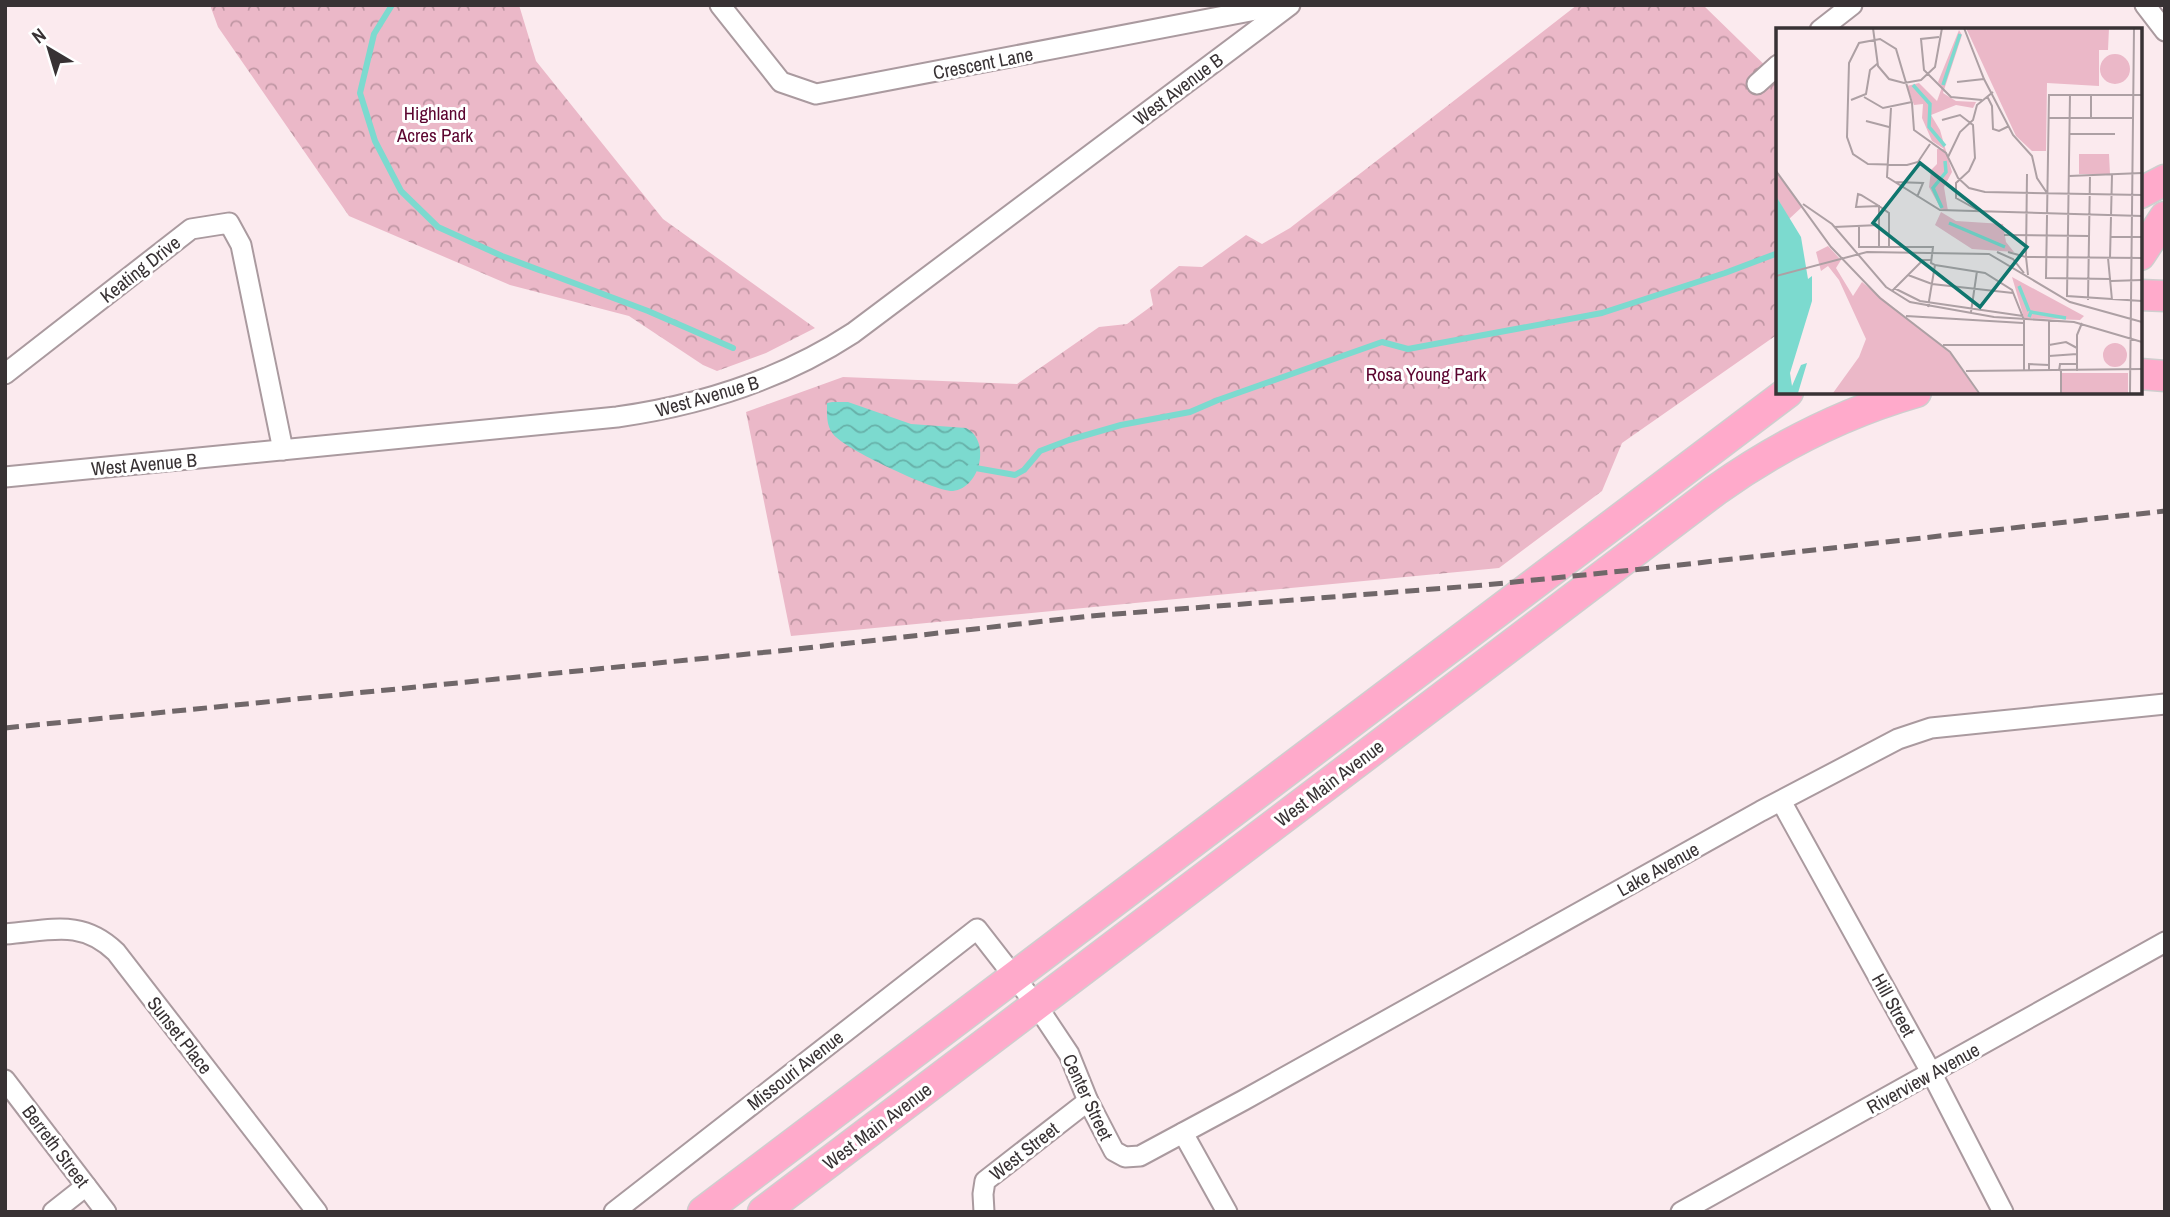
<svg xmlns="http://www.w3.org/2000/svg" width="2170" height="1217" font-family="'Archivo Narrow',sans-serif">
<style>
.forest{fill:url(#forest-crowns)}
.water{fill:url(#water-waves)}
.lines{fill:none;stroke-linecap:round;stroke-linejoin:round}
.stream{stroke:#7cdacf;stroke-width:6}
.street-casing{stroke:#aa9a9f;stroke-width:23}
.primary-casing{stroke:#cfcece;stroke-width:33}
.street{stroke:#fff;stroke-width:19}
.primary{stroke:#ffaacb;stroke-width:30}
.rail{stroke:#706769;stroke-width:5;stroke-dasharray:14 7;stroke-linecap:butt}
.labels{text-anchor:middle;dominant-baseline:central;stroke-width:6;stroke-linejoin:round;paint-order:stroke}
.street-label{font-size:19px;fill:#383234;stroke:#fff}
.park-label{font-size:19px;fill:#5c0530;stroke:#fff}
.inset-river{fill:none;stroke:#7cdacf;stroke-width:3.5}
.inset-road{fill:none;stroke:#ada0a4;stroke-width:2}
.view{fill:#0f766e;fill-opacity:0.15;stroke:#0f766e;stroke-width:3.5}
.inset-edge{fill:none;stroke:#383234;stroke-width:3.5}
</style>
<defs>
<pattern id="forest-crowns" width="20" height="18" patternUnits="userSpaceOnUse" patternTransform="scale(1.75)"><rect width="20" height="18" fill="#ebb8c8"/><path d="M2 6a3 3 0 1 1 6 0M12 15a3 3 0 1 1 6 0" fill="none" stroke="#bf96a3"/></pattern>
<pattern id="water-waves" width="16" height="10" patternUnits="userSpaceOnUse" patternTransform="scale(1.75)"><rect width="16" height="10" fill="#7cdacf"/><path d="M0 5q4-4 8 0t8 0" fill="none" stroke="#67b1a9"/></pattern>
</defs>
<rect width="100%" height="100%" fill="#fbeaee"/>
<!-- forest -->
<g class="forest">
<polygon points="210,5 519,5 536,61 663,219 815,328 766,353 717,371 703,365 629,316 510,285 349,216 218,27"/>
<polygon points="1577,5 1703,5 1778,78 1778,334 1622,443 1602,491 1499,568 791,636 746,412 843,377 1017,384 1099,327 1127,324 1153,305 1150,290 1179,266 1202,267 1246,235 1262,244 1290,228"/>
</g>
<!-- water -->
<path class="water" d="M832,402H848L911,424L966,428C991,440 981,488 953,491C936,492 844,449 833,434C826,425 827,414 827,403Z"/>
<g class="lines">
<!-- stream -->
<g class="stream">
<polyline points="392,5 374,34 360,93 375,141 401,191 438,227 502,256 648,311 733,348"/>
<polyline points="970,467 1015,475 1024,470 1040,451 1069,440 1121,425 1190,412 1218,400 1382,342 1408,349 1602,313 1725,273 1778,253"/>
</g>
<!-- street casing -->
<g class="street-casing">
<g id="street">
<polyline points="720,5 781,82 816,94 1282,5"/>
<polyline points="2145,5 2165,31"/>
<polyline points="1820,30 1852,5"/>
<polyline points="1757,84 1778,65"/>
<polyline points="5,374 191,229 229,223 241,245 283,450"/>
<path d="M5,477L617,417C702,405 781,380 853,333L1290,5"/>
<polyline points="1781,801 1932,1074 2003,1212"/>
<path d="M5,934C49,931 81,918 116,952L317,1212"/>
<polyline points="5,1080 106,1212"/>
<polyline points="1183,1133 1227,1212"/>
<polyline points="53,1212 86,1186"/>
<polyline points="614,1212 977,929 1037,1006 1069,1054 1088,1101 1114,1151 1125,1157 1140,1156 1244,1100 1761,811 1898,739 1931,728 2165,704"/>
<polyline points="984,1212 983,1194 985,1181 1088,1101"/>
<polyline points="1681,1212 2165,942"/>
</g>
</g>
<!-- primary casing -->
<g class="primary-casing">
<g id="primary">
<polyline points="2140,193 2165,180"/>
<polyline points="2140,255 2165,217"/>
<polyline points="2140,295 2165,296"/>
<polyline points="2140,374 2165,376"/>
<polyline points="703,1212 1788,392"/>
<path d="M763,1212L1716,490C1778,446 1843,413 1916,392"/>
</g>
</g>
<!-- street -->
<use href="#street" class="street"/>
<!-- primary -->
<use href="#primary" class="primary"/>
<!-- rail -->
<polyline class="rail" points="5,728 788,650 1090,616 1485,585 1652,568 2165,511"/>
</g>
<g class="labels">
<!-- street labels -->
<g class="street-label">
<text transform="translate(983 63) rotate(-11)">Crescent Lane</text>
<text transform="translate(1178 89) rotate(-37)">West Avenue B</text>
<text transform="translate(140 269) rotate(-38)">Keating Drive</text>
<text transform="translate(707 396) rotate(-16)">West Avenue B</text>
<text transform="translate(144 464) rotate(-5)">West Avenue B</text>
<text transform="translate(1329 783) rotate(-37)">West Main Avenue</text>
<text transform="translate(1658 869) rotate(-29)">Lake Avenue</text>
<text transform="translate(1894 1005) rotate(61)">Hill Street</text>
<text transform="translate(180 1035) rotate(52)">Sunset Place</text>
<text transform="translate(795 1070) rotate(-38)">Missouri Avenue</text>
<text transform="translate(1923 1078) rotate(-29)">Riverview Avenue</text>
<text transform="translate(1088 1097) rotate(65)">Center Street</text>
<text transform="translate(877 1126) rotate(-37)">West Main Avenue</text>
<text transform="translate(56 1146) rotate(53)">Berreth Street</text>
<text transform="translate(1024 1151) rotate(-38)">West Street</text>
</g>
<!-- park labels -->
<g class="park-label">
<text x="435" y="113">Highland<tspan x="435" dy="22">Acres Park</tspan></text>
<text x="1426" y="374">Rosa Young Park</text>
</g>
</g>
<!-- overview -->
<g transform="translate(1776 28)">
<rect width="366" height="366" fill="#fbeaee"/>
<path d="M190,0H333L332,22H323V58L271,55L270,123H256L240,108Z" fill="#ebb8c8"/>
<path d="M183,2L186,7L167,65L180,73L200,74L197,80L180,77L155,87L164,102L176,144L168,159L172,183L165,181L153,159L155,142L161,136V121H168L156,113L146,90L147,76L138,77L131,58L143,55L161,73L166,59L162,54ZM0,143L26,179L13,191L0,168ZM165,184L180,193L227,196L230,214L238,224L196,221L159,197ZM52,218L65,232L60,240L77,268L86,254L175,326L202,365H57L83,329L90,311L63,252L52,238L45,243L40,224ZM236,249L308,288L304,292L248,290ZM286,345H352V365H286Z" fill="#ebb8c8"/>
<path d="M324 41a15 15 0 1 1 30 0a15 15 0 1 1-30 0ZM303,126H333L334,146H303ZM327 327a12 12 0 1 1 24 0a12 12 0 1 1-24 0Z" fill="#ebb8c8"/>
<path d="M0,168L25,209L32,251L36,248V273L14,345L16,358L25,337L31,335L22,365H0Z" fill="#7cdacf"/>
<path class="inset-river" d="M137,57L154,76L153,99L169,118M167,57L184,6M166,180L157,160L170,144L169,133M173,195L229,219M243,258L253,283M253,289L255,284L290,290"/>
<path class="inset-road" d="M97,0L102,38L113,51L128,55L145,52L159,39L166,0M188,0L208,51L237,107L256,128L261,150L271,165M163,9L145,11L148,42L175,69L206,72M181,54L208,51M294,66L291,268L366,273M211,68L216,78L217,101L223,103L233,98M88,69L107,80L136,74M75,72L90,66L94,42L101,36M115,80L111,149L164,182L366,188M273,90H357M315,90V66M166,92L184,87L197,97L199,130L193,143L180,155V170L207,185M90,93L113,99M294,106H339M154,116L142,134L131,137L92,136L77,126L71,109L73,35L83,15L104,11L120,21L136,75L138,102L170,125L182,150L193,160L209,164L366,167M172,129L184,104L197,92L201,77L217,64M0,143L55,219L104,270L174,324L203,365M251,146L250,229L366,230M293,148L366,145M119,154L147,155L141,169M27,176L56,196L110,259L134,274L218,289L298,294L366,314M83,197V219H157L155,235L159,237L152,279M58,199L103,197M228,207L313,208M335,209H366M103,219V178L80,179L82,166L85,167L103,178L113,185V219M221,224L237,231L248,245M232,224L250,229L252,247M332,230L336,272M334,230L336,147M159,237L209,245L236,262L248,292V343M132,247L156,256L237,265M0,248L91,224L213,226L294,274L366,294M335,251L270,250L273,67H366M335,253L366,252M118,260L144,273L247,288M116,263L147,232H155M312,272L314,147M195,284L201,243M130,288L247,295M167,317H247M273,317L290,314L301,320M273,328L301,326M190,343L366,341M253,343V336L273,337M273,343V292M283,343L284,336H301M301,343V307L306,295M285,365V343M354,365L358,0"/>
<path class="view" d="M144,135L251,219L204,279L97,195Z"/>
<rect width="366" height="366" class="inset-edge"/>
</g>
<!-- border -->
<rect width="2170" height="1217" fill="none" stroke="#383234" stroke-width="14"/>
<!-- north arrow -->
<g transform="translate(49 49) rotate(322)" stroke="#ffffff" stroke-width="5" paint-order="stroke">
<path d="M0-5L12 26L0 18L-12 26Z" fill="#383234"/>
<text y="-10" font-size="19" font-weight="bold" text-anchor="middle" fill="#383234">N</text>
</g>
</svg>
